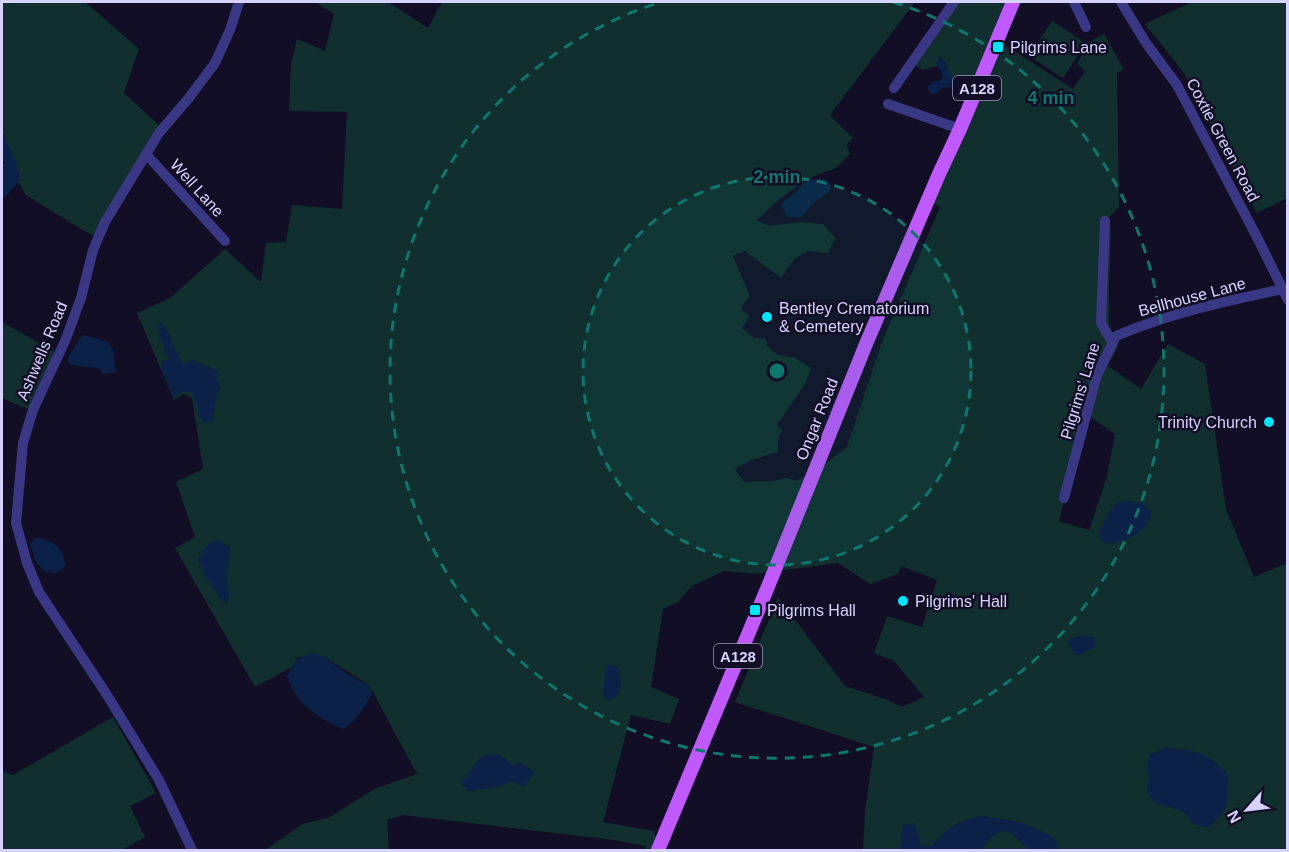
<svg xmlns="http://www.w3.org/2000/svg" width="1289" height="852" font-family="Helvetica,sans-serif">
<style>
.green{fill:#112f2e;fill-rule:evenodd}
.water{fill:#0b2147}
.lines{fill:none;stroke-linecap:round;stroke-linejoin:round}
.minor{stroke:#3a3885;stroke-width:10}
.major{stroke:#c059ff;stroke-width:14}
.ring{fill:none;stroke:#0f766e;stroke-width:3;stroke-dasharray:10 8}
.poi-dot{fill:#00e5fd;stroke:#120e25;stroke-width:2}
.labels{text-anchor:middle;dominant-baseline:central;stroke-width:5;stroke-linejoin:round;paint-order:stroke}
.shield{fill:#120e25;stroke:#9c97be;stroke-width:1.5}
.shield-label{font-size:15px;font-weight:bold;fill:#d7d2ff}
.poi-label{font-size:16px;fill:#d7d2ff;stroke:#120e25;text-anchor:start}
.street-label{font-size:16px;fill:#d7d2ff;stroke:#120e25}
.centre{fill:#0f766e;stroke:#120e25;stroke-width:3}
.ring-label{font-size:18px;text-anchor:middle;font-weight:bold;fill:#0f766e;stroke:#120e25;stroke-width:5;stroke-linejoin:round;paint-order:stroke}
</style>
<rect width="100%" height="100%" fill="#120e25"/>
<!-- green -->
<g class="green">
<polygon points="2,2 85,2 139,49 124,93 163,129 98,238 81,229 26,195 18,182 19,174 12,154 2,132"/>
<path d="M315,2H388L428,28L442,2H915L830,115L853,138L847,145L850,154L836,168L807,179L790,191L777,201L757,220L769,226L801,222L823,224L835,238L828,253L808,251L794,259L781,278L745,251L733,256L750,296L741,307L743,311L750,316L742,328L754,338H764L767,343L766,345C774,353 782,358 794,357L811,368L805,384L777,425L782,430L778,438V452L751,460L735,469L744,482L773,481L786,478L797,481L829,461L847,447L882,342L940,207L928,202L979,83L954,81L944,61L939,57L937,66L923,70L912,63L953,2H1013L1002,43L1073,89L1085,71L1077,64L1089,42L1104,34L1124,69L1117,73L1119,207L1105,221L1111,229L1109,283V325L1118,347L1108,366L1141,389L1168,344L1205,364L1226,509L1254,577L1287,563V850H863L865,811L874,747L735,702L778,597L845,686L888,700L902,707L924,697L894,661L874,653L887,616L922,627L937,580L901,566L898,574L870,584L838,563L757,574L724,571L692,586L678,602L663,609L651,687L679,699L670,724L631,715L603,822L654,831L659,850H645L646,846L614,840L403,815L387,820L389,850H265L303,824L330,817L374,789L417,774L369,685L326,658L298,657L292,667L255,687L175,548L195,537L176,482L203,469L192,398L183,394L174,400L137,313L170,298L225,249L261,282L266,243L286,242L292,205L342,209L347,112L289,111L291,63L297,39L325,51L334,14ZM1086,414L1115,434L1107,476L1089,530L1059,521Z"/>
<polygon points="1192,2 1287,2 1287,198 1257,213 1184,73 1145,24"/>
<polygon points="1052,21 1086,43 1063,78 1029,56"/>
<polygon points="2,322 59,354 33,410 20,406 2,398"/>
<polygon points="113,717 156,793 130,806 145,837 122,850 2,850 2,771 13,775"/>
</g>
<!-- water -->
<g class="water">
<path d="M939,57H941L951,73L954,81L950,88L944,87L934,95L930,93L928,89V86L934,81H940C944,75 942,71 937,66Z"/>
<path d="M2,132C7,143 23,170 18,182C15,187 9,192 5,197H2V165L5,162L2,158Z"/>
<path d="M818,178L827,180L830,184L831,189C825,196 823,197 816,201C802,211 810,219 788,217L782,207L784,201L796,193L804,183Z"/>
<polygon points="161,322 167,331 183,365 192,360 218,371 217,381 221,386 216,399 213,421 206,423 199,419 198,407 191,392 181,392 174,398 161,369 161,364 164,360 169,359 159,336 158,325"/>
<polygon points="84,335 108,342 113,351 116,372 103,374 98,368 72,365 67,360 79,339"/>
<path d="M1130,501L1144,504L1151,511C1148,533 1124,544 1104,543L1099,537C1101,524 1109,512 1117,502Z"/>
<path d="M39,537C55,542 65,550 65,567L55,573L45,572L36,562L30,544L34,539Z"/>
<path d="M219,540L230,547L227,579L229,592L228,603L223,602L206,578L198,560C202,550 208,542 219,540Z"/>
<path d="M1079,636L1095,637L1096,641L1095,645C1089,650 1083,655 1075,655L1067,641L1071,638Z"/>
<path d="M313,653L326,658L350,676L369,685L372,694C364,709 357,719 344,729C317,718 296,704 287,676C296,659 295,659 313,653Z"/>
<path d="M609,665L616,666C624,678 623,700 605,700L603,696L606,668Z"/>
<path d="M1165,748C1193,749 1206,752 1227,773C1227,782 1229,799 1226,807C1224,813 1212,824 1207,828L1193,824L1183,811L1158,804L1149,796L1147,787L1149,777L1147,765L1150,754Z"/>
<polygon points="491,754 500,755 514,767 519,762 535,772 524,787 512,781 498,787 469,791 461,783 481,757"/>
<path d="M980,816L1021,822L1053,837L1060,850H1028L1013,834L1004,831L992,836L982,850H899C902,841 900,833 904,824L911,825L914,823L918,832L920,845L931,847C946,827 957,823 980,816Z"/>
</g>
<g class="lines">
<!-- minor -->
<g class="minor">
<polyline points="1074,2 1086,27"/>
<polyline points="1121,2 1146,43 1177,85 1260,243 1288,300"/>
<polyline points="894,88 954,2"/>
<polyline points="888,104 960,129"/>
<polyline points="146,154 225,241"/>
<polyline points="1105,221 1101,323 1112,342"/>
<path d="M1064,498L1097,375L1116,336C1170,313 1226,301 1283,289"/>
<polyline points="192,850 159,780 107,695 39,592 27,563 16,523 23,443 33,410 65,341 81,298 93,250 105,222 159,133 188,99 215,63 230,30 239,2"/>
</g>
<!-- major -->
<polyline class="major" points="658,850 767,589 866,344 939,174 960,129 1013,2"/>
</g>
<!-- distance rings -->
<circle cx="777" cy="371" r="194" fill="#0f766e" fill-opacity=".12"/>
<g class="ring">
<circle cx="777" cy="371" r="194"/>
<path d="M893 2A387 387 0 1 1 661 2"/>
</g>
<!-- markers -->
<g class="poi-dot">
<rect x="992" y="41" width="12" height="12" rx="3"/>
<circle cx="767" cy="317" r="6"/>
<circle cx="1269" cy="422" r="6"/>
<circle cx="903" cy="601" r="6"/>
<rect x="749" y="604" width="12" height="12" rx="3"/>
</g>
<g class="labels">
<!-- shield labels -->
<g class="shield">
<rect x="953" y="76" width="48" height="24" rx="4.5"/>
<rect x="714" y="644" width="48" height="24" rx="4.5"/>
</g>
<g class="shield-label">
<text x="977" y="88">A128</text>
<text x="738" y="656">A128</text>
</g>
<!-- poi labels -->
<g class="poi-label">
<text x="1010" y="47">Pilgrims Lane</text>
<text x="779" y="308">Bentley Crematorium<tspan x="779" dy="18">&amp; Cemetery</tspan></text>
<text x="1257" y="422" text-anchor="end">Trinity Church</text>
<text x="915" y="601">Pilgrims' Hall</text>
<text x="767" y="610">Pilgrims Hall</text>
</g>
<!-- street labels -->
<g class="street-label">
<text transform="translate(1223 140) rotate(62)">Coxtie Green Road</text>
<text transform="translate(197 188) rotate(48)">Well Lane</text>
<text transform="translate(1192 297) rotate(-15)">Bellhouse Lane</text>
<text transform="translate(42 351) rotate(-67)">Ashwells Road</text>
<text transform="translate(1080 391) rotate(-73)">Pilgrims' Lane</text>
<text transform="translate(817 419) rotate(-68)">Ongar Road</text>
</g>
</g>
<circle cx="777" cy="371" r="9" class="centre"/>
<g class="ring-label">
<text x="1051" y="104">4 min</text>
<text x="777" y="183">2 min</text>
</g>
<!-- border -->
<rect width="1289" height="852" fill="none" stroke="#d7d2ff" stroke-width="6"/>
<!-- north arrow -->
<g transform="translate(1247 810) rotate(242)" stroke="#120e25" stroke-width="4.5" paint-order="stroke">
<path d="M0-4.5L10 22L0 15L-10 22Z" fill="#d7d2ff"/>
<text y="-9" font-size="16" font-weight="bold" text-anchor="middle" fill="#d7d2ff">N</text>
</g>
</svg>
